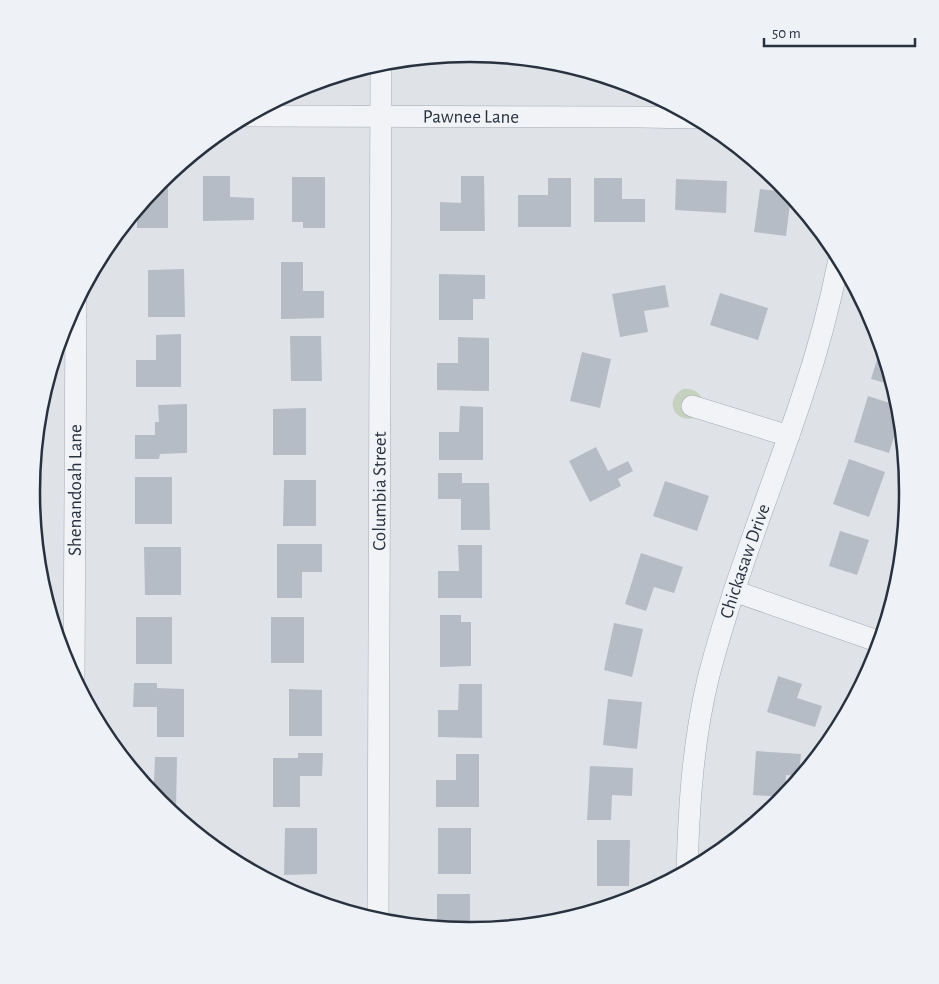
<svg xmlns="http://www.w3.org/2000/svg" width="939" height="984" font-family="'Alegreya Sans',sans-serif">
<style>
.green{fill:#c5d2c0}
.building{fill:#b6bcc5}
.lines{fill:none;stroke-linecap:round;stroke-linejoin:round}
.minor-casing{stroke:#a4aab2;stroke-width:22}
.minor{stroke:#f1f3f6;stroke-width:21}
.labels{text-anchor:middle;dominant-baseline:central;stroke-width:4;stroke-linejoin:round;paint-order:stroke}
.street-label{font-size:19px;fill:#28313f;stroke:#eef2f6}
.rim{fill:none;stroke:#28313f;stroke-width:2.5}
</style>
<rect width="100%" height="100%" fill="#dfe3e8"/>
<!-- green -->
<path class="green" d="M683,389C693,388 699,392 703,401L694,418C673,423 664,399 683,389Z"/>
<!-- building -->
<g class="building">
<polygon points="470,54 472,54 472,60 439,60 439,57"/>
<polygon points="203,176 230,176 230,197 254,198 254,220 203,221"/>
<polygon points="461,176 484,176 485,231 440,231 440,202 461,203"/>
<polygon points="292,177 325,177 325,228 303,228 303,222 292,222"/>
<polygon points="548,178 571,178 571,227 518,227 518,195 548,195"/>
<polygon points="594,178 622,178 622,199 645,199 645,222 594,222"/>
<polygon points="676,179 727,181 726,213 675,210"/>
<polygon points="159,183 168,183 168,228 137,228 137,210"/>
<polygon points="760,189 788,192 791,196 786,236 754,232"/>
<polygon points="281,262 303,262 303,291 324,291 324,318 281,319"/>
<polygon points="184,269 185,317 148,317 148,270"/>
<polygon points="439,274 485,275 485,299 473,299 473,320 439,320"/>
<polygon points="665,285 669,307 644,311 648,332 620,337 612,294"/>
<polygon points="720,293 768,308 758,340 710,325"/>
<polygon points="181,334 181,387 136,387 136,360 156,360 156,335"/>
<polygon points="290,336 321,336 322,381 291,381"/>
<polygon points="458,337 489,338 489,391 437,390 437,363 458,363"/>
<polygon points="582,352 611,359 600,408 570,401"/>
<polygon points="879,353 883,354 893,385 871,379"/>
<polygon points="868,396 899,406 900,417 889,453 854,442"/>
<polygon points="187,404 187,453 160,454 159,459 135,459 135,435 155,435 155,422 159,422 158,405"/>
<polygon points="460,406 483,407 483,460 439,460 439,432 459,432"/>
<polygon points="306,408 306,455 273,455 273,409"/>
<polygon points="596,447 608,471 628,461 633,471 618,479 621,486 590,502 569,461"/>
<polygon points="849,459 885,472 869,517 833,504"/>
<polygon points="438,473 462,473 462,483 489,483 490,530 461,530 461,499 438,499"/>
<rect x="135" y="477" width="37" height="47"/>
<polygon points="284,480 316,480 316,526 283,526"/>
<polygon points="665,481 709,496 697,531 653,516"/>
<polygon points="840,531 869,540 857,575 829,566"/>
<polygon points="277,544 322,544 322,572 302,572 302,598 277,598"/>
<polygon points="458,545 482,545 482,598 438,598 438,571 459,571"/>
<polygon points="144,547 181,547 181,595 145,595"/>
<polygon points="641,553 683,567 674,593 654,587 646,611 625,604"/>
<polygon points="440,615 461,615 461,622 471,622 471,666 440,667"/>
<rect x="136" y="617" width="36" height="47"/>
<rect x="271" y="617" width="33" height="46"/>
<polygon points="614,623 643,629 632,677 604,670"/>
<polygon points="778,676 802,684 797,698 822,706 815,727 767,712"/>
<polygon points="134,683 157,683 157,688 184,689 184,737 157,737 157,707 133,707"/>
<polygon points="459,684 482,684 482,738 438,737 438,710 458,710"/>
<polygon points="289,689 322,690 322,736 289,736"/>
<polygon points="608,699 642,702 637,749 603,745"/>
<polygon points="756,751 801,754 799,776 786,775 785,795 783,797 753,795"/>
<polygon points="298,753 323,753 322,776 300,776 300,807 273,807 273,758 298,758"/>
<polygon points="456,754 479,754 479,807 436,807 436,780 456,780"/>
<polygon points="155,757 177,757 176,810 169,810 159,802 143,781 154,782"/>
<polygon points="590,766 633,768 632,796 612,795 611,820 587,820"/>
<polygon points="285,828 317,828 317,874 284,875"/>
<rect x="438" y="828" width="33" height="46"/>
<polygon points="597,840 630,840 629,886 597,886"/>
<polygon points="437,894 470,894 470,930 437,927"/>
</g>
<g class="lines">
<!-- minor casing -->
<g class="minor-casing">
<g id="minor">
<path id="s1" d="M247,116L642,117L696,118"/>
<polyline points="692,406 789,436"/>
<polyline points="734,591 880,642"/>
<path id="s2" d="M74,678L76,304"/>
<path id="s3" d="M687,870C689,805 693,739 709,675C734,579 772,488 803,394C818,350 830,304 839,259"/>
<path id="s4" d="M378,920L381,63"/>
</g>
</g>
<!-- minor -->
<use href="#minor" class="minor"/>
</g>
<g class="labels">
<!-- street labels -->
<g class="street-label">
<text stroke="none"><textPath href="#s1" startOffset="224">Pawnee Lane</textPath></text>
<text stroke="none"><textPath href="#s2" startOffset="188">Shenandoah Lane</textPath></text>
<text stroke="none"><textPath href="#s4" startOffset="429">Columbia Street</textPath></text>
<text stroke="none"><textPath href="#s3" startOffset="316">Chickasaw Drive</textPath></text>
</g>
</g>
<!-- crop -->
<path d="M0 0H939V984H0ZM469 62H470A429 429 0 0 1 899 491V493A429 429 0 0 1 470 922H469A429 429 0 0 1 40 493V491A429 429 0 0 1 469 62Z" fill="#eef2f6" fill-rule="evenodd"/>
<path class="rim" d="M469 62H470A429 429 0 0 1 899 491V493A429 429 0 0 1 470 922H469A429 429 0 0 1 40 493V491A429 429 0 0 1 469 62Z"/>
<!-- scale -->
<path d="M764 38v8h151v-8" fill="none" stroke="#28313f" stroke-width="2.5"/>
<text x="772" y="38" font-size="15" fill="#28313f" stroke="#eef2f6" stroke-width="4" paint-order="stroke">50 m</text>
</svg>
